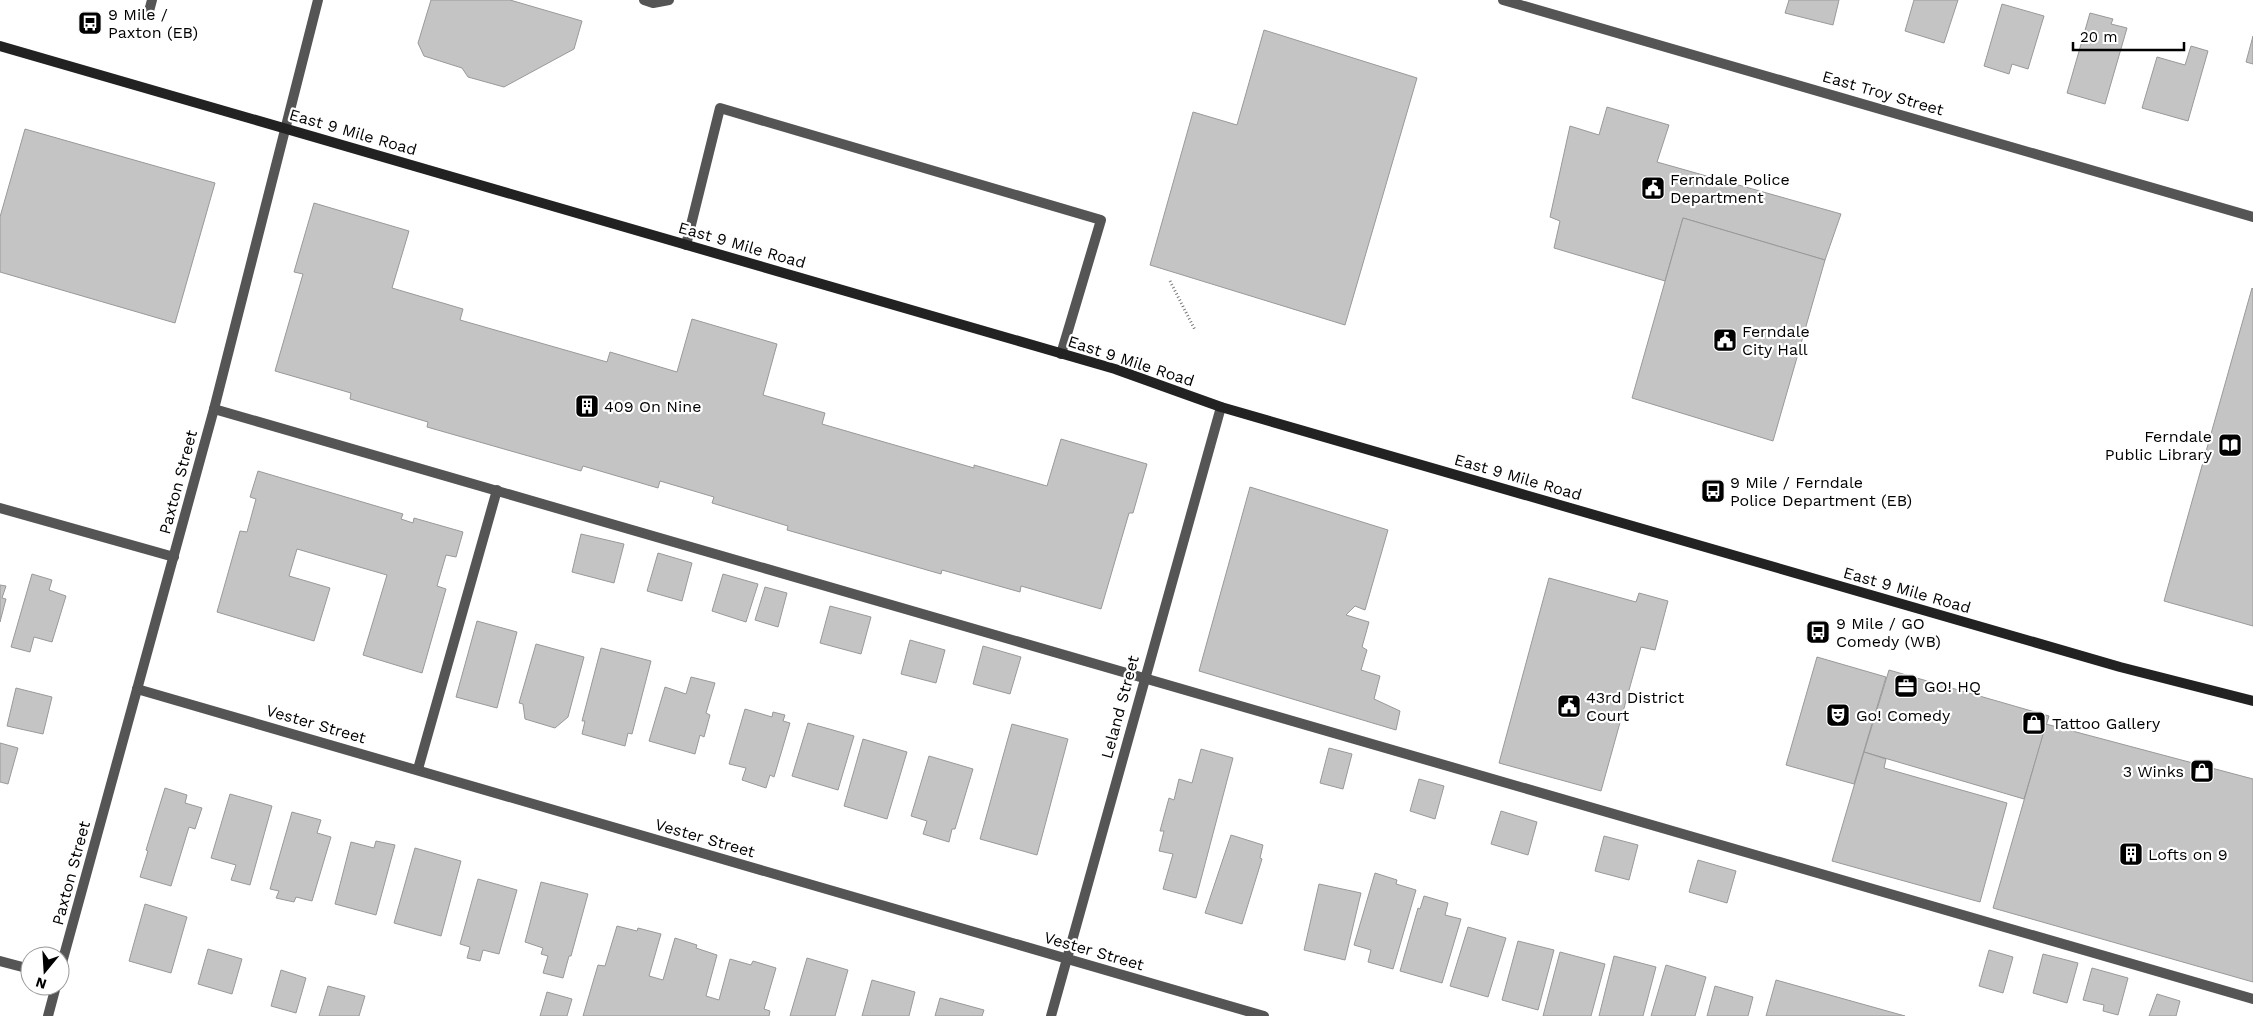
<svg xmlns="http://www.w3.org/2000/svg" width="2253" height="1016" font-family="'Work Sans',sans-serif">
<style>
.building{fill:#c4c4c4;stroke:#999}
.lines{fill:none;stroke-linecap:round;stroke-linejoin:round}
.path{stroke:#777;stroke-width:3;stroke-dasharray:1 2.5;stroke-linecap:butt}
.lane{stroke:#555;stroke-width:10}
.street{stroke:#555;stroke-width:10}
.secondary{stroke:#222;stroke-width:10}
.labels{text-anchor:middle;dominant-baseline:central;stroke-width:4.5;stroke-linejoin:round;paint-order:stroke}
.poi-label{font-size:16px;fill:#000;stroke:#fff;text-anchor:start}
.street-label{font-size:16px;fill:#000;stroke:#fff}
</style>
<rect width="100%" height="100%" fill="#fff"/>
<!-- building -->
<g class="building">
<polygon points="431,0 510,0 582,21 574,49 504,87 468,77 462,68 424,56 418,43"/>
<polygon points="1789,0 1839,0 1833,25 1785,13"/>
<polygon points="1914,0 1958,0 1944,43 1905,31"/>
<polygon points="2002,4 2044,16 2028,69 2012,64 2009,74 1984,66"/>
<polygon points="2090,13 2113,19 2111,24 2127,28 2105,104 2067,93"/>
<polygon points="1264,30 1417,78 1345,325 1150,265 1193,112 1237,125"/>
<polygon points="2253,36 2253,64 2246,62"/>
<polygon points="2191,46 2208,51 2188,121 2142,108 2157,57 2185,65"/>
<polygon points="1607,107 1669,125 1657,162 1841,214 1825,260 1683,218 1665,281 1554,248 1560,221 1550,217 1570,126 1599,135"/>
<polygon points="25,129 215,183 175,323 0,272 0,217"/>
<polygon points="314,203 409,231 392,288 463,309 460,320 607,362 610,352 677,372 692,319 777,344 763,395 825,413 822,424 974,468 974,465 1047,486 1061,439 1147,464 1133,513 1129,513 1101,609 1021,586 1020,592 942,570 941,574 787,530 788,526 712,503 714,497 660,481 658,488 583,466 581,471 427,427 428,422 350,399 351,393 275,371 303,274 294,272"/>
<polygon points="1683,218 1825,260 1773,441 1632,398"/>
<polygon points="2252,288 2253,289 2253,626 2164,601"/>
<polygon points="258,471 403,514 401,519 413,523 414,518 463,532 456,557 446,555 437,586 446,589 422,673 363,655 387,575 297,549 289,576 330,588 314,641 217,612 240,531 247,532 256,499 250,497"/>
<polygon points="1250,487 1388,530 1365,610 1355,606 1346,615 1369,622 1362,647 1367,650 1361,670 1380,676 1374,699 1400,711 1396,730 1199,671"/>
<polygon points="581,534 624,544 614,583 572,572"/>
<polygon points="658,553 692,563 682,601 647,591"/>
<polygon points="32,574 52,580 49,590 66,596 52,642 34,637 30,652 11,647"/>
<polygon points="723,574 758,584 746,622 712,611"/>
<polygon points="1549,578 1636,602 1639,593 1668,601 1655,650 1641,647 1601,791 1499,763"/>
<polygon points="0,585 6,586 2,598 6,599 0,622"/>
<polygon points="765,587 787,593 778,627 755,620"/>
<polygon points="830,606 871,617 861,654 820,643"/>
<polygon points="477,621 517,632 497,708 456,697"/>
<polygon points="910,640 945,650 936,683 901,674"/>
<polygon points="536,644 584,657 568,717 555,728 525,719 523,704 519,703"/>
<polygon points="983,646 1021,657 1010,694 973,684"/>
<polygon points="601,648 651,661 632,734 628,733 625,746 582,734 585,721 582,721"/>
<polygon points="1817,657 1886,677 1854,784 1786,765"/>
<polygon points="1889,670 2049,716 2024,799 1864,752"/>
<polygon points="691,677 715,683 706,713 710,715 704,737 700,735 695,754 649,741 665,687 686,694"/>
<polygon points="16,688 52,697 43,734 7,726"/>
<polygon points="745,709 772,717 773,712 785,715 783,721 790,723 774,777 770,775 766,788 742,780 746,768 729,764"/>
<polygon points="808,723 854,736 838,790 792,776"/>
<polygon points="1012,724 1068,739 1037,855 980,839"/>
<polygon points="2046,724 2253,779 2253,982 1993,908"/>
<polygon points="863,739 907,752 887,819 844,806"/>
<polygon points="0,743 18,748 8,784 0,782"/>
<polygon points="1329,748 1352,754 1343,789 1320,783"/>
<polygon points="1201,749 1233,758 1196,898 1163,889 1173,854 1159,851 1164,831 1160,831 1169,798 1174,800 1179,779 1192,783"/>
<polygon points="1864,752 1886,759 1884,768 2007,803 1980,902 1832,861"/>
<polygon points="929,756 973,769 955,829 952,829 949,842 923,834 927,821 911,816"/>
<polygon points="1419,779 1444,786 1435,819 1410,811"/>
<polygon points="165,788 187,795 185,803 202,808 195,829 189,827 171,886 140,877 148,851 146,850"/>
<polygon points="230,794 272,806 250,885 231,880 236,865 211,858"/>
<polygon points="1501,811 1537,822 1528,855 1491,844"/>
<polygon points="292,812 321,820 317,833 331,837 312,901 296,897 294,902 276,898 279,891 270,889"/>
<polygon points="1231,835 1263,845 1260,858 1262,859 1242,924 1205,913"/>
<polygon points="1604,836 1638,845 1629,880 1595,871"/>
<polygon points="376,841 395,845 376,915 335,904 351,842 374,848"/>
<polygon points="415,848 461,861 441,936 394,923"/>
<polygon points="1698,860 1736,871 1727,903 1689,892"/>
<polygon points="1375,873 1397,880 1396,884 1416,890 1393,969 1368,962 1371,950 1354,945"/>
<polygon points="478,879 517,890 499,954 483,950 480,961 467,958 470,947 460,944"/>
<polygon points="541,882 588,894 571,956 569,956 563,978 543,973 548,956 541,954 543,948 525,942"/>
<polygon points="1319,884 1361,893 1345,960 1304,950"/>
<polygon points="1424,896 1448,903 1445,915 1461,919 1442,983 1400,971 1418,908 1420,909"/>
<polygon points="145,904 187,917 171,973 129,961"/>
<polygon points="617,926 637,931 638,928 661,934 649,976 663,980 675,938 697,945 696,948 717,955 706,996 719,1000 730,959 751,965 753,961 776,968 764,1009 770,1011 769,1016 583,1016 598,965 605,966"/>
<polygon points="1468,927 1506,938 1488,997 1450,986"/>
<polygon points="1518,941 1554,950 1538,1010 1502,1000"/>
<polygon points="208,949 242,959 232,994 198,984"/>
<polygon points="1989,950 2013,957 2003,993 1979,986"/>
<polygon points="1560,952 1605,964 1591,1016 1543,1016"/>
<polygon points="2043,954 2078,963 2067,1003 2033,993"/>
<polygon points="1614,956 1656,967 1643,1016 1599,1016"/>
<polygon points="807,958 848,970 835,1016 790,1016"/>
<polygon points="1666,965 1706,977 1695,1016 1651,1016"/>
<polygon points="2092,968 2128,978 2118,1015 2103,1011 2104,1005 2083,1000"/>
<polygon points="281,970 306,978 296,1013 271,1006"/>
<polygon points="872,980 915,992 909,1016 862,1016"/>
<polygon points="1776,980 1905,1016 1766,1016"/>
<polygon points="328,986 365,996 359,1016 319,1016"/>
<polygon points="1715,986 1753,997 1748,1016 1707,1016"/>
<polygon points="547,992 572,999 567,1016 540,1016"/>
<polygon points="2157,994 2180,1001 2176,1016 2149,1016"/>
<polygon points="940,998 984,1010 982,1016 935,1016"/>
</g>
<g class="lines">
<!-- path -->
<polyline class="path" points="1170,281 1195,330"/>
<!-- lane -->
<g class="lane">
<polyline points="644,0 653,3 669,0"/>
<polyline points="148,15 152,0"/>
<polyline points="686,245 720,108 1101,220 1061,354"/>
<polyline points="214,409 2253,999"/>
<polyline points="418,769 497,490"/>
</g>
<!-- street -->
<g class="street">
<polyline points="1503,0 2253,217"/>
<polyline points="0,508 174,557"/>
<polyline points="137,689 1264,1016"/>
<polyline points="0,961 30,969"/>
<polyline points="60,970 214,409 318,0"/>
<polyline points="48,1016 56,986"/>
<polyline points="1051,1016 1221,407"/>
</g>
<!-- secondary -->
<polyline class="secondary" points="0,46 1115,369 1221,407 2120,667 2253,701"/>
</g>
<!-- icons -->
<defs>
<g id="bus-square" transform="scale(1.25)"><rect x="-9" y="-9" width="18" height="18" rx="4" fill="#000" stroke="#fff"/><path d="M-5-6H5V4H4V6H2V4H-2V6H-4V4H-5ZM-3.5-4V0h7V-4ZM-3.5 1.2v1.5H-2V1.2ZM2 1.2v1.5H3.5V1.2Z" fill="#fff"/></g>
<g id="civic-square" transform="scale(1.25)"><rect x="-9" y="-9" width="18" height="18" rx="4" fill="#000" stroke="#fff"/><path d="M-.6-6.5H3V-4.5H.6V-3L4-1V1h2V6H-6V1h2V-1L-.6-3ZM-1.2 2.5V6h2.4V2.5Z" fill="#fff"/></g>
<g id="building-square" transform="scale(1.25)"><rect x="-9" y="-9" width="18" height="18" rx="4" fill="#000" stroke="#fff"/><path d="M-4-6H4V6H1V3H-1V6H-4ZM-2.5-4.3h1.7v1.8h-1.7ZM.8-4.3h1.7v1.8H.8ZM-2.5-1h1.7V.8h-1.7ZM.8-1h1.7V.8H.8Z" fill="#fff"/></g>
<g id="library-square" transform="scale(1.25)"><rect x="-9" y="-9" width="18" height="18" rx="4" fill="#000" stroke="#fff"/><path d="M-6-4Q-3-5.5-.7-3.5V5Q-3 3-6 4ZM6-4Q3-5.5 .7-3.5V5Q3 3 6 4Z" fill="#fff"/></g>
<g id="office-square" transform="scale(1.25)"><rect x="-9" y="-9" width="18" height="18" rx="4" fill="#000" stroke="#fff"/><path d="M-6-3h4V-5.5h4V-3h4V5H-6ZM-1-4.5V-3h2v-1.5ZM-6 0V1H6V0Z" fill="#fff"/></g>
<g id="theatre-square" transform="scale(1.25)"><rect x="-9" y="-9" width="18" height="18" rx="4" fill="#000" stroke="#fff"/><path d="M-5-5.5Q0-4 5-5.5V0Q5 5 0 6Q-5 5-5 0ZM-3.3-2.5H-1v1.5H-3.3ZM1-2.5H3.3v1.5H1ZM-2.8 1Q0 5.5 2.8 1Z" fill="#fff"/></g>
<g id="shop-square" transform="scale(1.25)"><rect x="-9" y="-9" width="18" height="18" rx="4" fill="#000" stroke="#fff"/><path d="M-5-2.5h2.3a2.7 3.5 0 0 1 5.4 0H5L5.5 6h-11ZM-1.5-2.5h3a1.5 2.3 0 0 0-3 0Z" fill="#fff"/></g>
</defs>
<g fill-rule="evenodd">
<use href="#bus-square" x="90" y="23"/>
<use href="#civic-square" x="1653" y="188"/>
<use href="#civic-square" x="1725" y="340"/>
<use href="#building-square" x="587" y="406"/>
<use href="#library-square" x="2230" y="445"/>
<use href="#bus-square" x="1713" y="491"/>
<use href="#bus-square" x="1818" y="632"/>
<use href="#office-square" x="1906" y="686"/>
<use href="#civic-square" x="1569" y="706"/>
<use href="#theatre-square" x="1838" y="715"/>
<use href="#shop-square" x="2034" y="723"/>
<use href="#shop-square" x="2202" y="771"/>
<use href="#building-square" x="2131" y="854"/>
</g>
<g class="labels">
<!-- poi labels -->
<g class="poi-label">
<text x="108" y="14">9 Mile /<tspan x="108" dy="18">Paxton (EB)</tspan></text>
<text x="1670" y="179">Ferndale Police<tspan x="1670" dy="18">Department</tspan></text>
<text x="1742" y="331">Ferndale<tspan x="1742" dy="18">City Hall</tspan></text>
<text x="604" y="406">409 On Nine</text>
<text x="2212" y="436" text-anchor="end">Ferndale<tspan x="2212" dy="18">Public Library</tspan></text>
<text x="1730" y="482">9 Mile / Ferndale<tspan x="1730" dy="18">Police Department (EB)</tspan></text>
<text x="1836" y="623">9 Mile / GO<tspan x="1836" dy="18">Comedy (WB)</tspan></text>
<text x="1924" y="686">GO! HQ</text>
<text x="1586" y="697">43rd District<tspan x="1586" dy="18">Court</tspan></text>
<text x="1856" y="715">Go! Comedy</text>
<text x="2052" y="723">Tattoo Gallery</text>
<text x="2184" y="771" text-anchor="end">3 Winks</text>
<text x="2148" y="854">Lofts on 9</text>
</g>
<!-- street labels -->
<g class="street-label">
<text transform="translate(1883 93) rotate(16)">East Troy Street</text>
<text transform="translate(353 132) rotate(16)">East 9 Mile Road</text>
<text transform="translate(742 245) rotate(16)">East 9 Mile Road</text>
<text transform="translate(1131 361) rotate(18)">East 9 Mile Road</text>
<text transform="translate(1518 477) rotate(16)">East 9 Mile Road</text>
<text transform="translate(178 482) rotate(-75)">Paxton Street</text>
<text transform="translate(1907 590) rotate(16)">East 9 Mile Road</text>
<text transform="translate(1120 707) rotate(-75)">Leland Street</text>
<text transform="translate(316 724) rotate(16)">Vester Street</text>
<text transform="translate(705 838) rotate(16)">Vester Street</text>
<text transform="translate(71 873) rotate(-75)">Paxton Street</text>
<text transform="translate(1094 951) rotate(16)">Vester Street</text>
</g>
</g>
<!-- north arrow -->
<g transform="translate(45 971) rotate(198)"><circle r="24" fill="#ffffff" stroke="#999999"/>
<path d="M0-4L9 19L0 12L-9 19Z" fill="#000000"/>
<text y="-8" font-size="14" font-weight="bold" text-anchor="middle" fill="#000000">N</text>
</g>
<!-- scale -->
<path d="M2073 42v8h111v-8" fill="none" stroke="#000000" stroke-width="2.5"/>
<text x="2080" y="42" font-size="15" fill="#000000" stroke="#ffffff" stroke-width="4" paint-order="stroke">20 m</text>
</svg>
